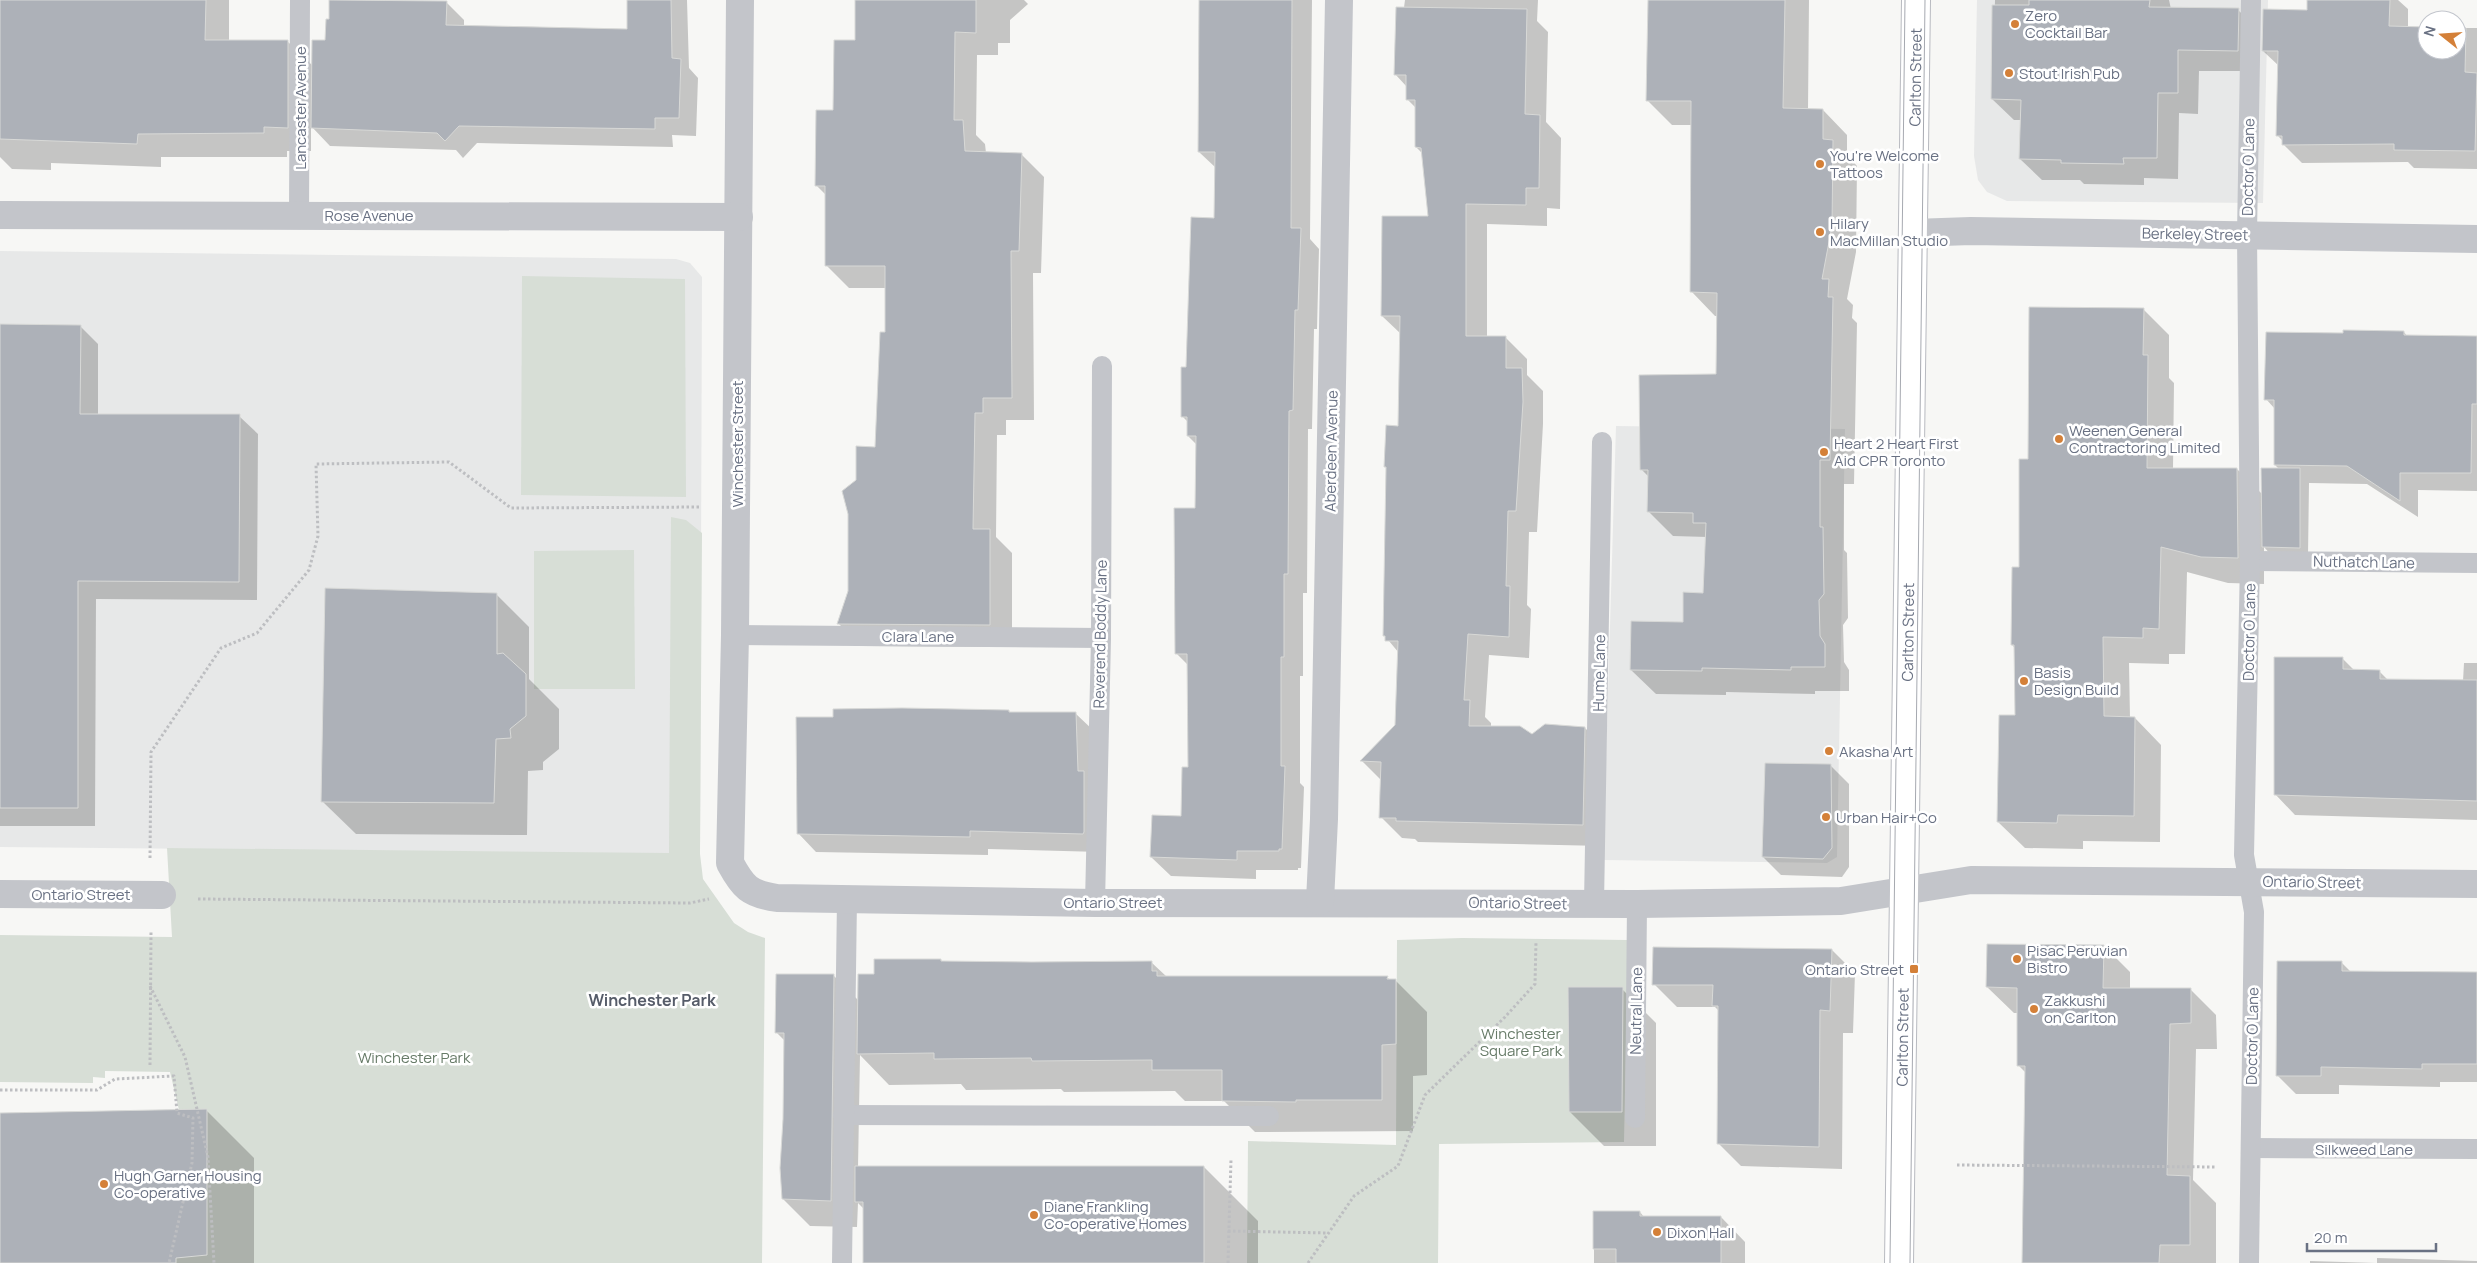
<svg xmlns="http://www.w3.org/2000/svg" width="2477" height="1263" font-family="Manrope,sans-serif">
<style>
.built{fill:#e7e8e8}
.green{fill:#d7ded6}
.shadow{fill:#0003}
.building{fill:#adb1b8;stroke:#d8d9d7}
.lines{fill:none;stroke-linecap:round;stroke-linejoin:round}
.secondary-casing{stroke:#b8bac0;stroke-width:30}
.path{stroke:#bdbec1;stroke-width:3;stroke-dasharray:2.5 2.5;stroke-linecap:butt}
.lane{stroke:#c3c5ca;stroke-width:20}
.street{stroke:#c3c5ca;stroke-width:28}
.secondary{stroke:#fff;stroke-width:28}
.tram{stroke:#a6a9b0;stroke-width:1}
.poi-dot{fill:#d48038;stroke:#fff;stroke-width:2}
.labels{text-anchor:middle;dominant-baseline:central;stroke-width:5;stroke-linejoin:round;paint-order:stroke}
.poi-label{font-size:15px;fill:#697183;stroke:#fff;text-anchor:start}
.street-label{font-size:15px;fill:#697183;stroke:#fff}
.park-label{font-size:15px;fill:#677b68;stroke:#fff}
.neighbourhood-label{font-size:16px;font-weight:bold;fill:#565c69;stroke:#fff}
</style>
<rect width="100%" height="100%" fill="#f7f7f5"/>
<!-- built -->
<g class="built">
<polygon points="1977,0 2268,0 2263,203 2007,201 1987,192 1978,180 1974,156"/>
<polygon points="0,251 676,259 690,263 702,277 700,854 0,847"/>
<polygon points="1616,426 1845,429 1837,857 1827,863 1603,860"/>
</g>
<!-- green -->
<g class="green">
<polygon points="522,276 685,279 686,497 521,495"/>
<polygon points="671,517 686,520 702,533 700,854 703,879 734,923 748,932 765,938 762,1263 176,1263 176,1258 207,1254 207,1109 179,1110 170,1072 105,1071 105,1078 93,1077 93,1083 0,1082 0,935 172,937 167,848 669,853"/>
<polygon points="634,550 635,689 534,689 534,551"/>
<polygon points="1462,938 1628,940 1624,1142 1439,1144 1438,1263 1247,1263 1248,1141 1396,1145 1397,940"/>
</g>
<!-- shadow -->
<g class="shadow">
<polygon points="0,0 229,0 229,41 287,41 313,66 327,41 331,20 331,0 446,2 464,20 464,26 629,30 628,0 687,0 689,68 698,78 696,136 672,135 673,147 477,143 463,158 456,150 330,146 311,126 311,151 287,151 287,157 161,157 161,167 51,163 51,170 12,169 0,157"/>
<polygon points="856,0 1024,0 1028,4 1010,20 1010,43 998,43 998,55 977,55 976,135 985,144 986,153 1021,154 1044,177 1041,273 1033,273 1034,420 1006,420 1006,435 997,435 996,537 1012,553 1012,647 861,646 839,624 849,591 857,481 876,448 886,334 886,288 849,288 826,265 826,195 816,185 835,111 856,42"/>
<polygon points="1200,0 1312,0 1310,239 1319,249 1317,329 1314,329 1312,429 1308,429 1307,593 1303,593 1303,676 1300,676 1300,783 1304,787 1301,868 1298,868 1298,870 1256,870 1256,879 1171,876 1151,857 1182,817 1189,768 1188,665 1176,653 1196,510 1197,445 1188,436 1188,422 1182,416 1188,368 1215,219 1216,168 1199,152"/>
<polygon points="1405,0 1538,0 1537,21 1548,32 1546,122 1561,138 1560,209 1547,208 1547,226 1487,224 1487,337 1506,338 1527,359 1527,375 1543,391 1543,424 1537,532 1529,532 1527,605 1531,609 1529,658 1489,655 1485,717 1491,723 1491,727 1532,736 1585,728 1606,749 1604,846 1418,842 1415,839 1402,838 1381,817 1382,781 1362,761 1397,726 1399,653 1384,635 1388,469 1385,467 1399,427 1401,334 1382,316 1429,217 1423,154 1416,147 1416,108 1407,99 1407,87 1395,74"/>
<polygon points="1650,0 1809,0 1808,110 1823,110 1847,135 1847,155 1857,166 1856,252 1847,299 1853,305 1852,318 1857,323 1854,484 1844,484 1844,550 1847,553 1848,618 1843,625 1844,662 1849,670 1849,691 1815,691 1815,694 1726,692 1726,695 1656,694 1631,670 1684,624 1704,594 1707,537 1673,536 1649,512 1649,477 1642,470 1717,375 1718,316 1715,316 1691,291 1692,125 1672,125 1647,100"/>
<polygon points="1995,0 2169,0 2171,9 2238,10 2260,31 2259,71 2199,71 2198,114 2179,113 2178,179 2144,178 2144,185 2084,184 2080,180 2042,180 2020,159 2021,120 2014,120 1992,99"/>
<polygon points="2343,0 2398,0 2408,9 2408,28 2427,28 2427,50 2457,50 2457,28 2477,28 2477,169 2414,168 2408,162 2302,163 2283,144 2283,141 2278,136 2279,66 2263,51 2309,11"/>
<polygon points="2143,309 2169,335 2169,378 2174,383 2173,469 2237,469 2263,495 2279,469 2275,465 2275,409 2266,399 2267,334 2404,332 2407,336 2477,337 2477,491 2418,490 2418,517 2367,484 2309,483 2308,556 2272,556 2264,547 2264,584 2228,583 2187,572 2185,654 2169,654 2169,664 2129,663 2130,718 2135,718 2161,745 2160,842 2083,841 2083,849 2025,848 1998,822 2016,716 2015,648 2012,645 2030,460"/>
<polygon points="0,325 80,326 98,344 98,415 239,416 258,434 257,600 96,599 95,826 0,826"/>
<polygon points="496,594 529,627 529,679 559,709 559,749 543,762 543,770 528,771 527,835 356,834 323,802"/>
<polygon points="2342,658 2354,670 2379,671 2389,681 2463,681 2464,663 2477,663 2477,820 2295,815 2275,794"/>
<polygon points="1009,711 1011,713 1075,713 1094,731 1101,852 988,849 988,855 816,852 798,833 834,718"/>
<polygon points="1831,766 1849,784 1849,867 1842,877 1781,875 1763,857"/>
<polygon points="2104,946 2130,972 2130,989 2190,989 2216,1015 2217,1049 2196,1049 2193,1180 2216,1203 2216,1263 2023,1263 2026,1073 2018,1065 2018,1013 2014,1013 1987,987"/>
<polygon points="1832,950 1855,973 1853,1033 1843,1033 1842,1169 1741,1166 1718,1143 1719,1011 1715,1007 1677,1007 1654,984"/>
<polygon points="941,960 943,962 1151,962 1167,977 1387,977 1391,981 1396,981 1427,1012 1427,1075 1413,1076 1413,1131 1255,1132 1224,1101 1185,1101 1175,1091 1064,1092 1061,1089 966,1090 961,1084 889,1085 860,1055 858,1168 1204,1167 1258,1221 1258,1263 865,1263 865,1210 858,1203 857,1227 810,1226 783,1199 785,1041 776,1032 834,976 859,1001 876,976"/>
<polygon points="2342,963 2351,972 2477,974 2477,1082 2440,1082 2440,1087 2339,1085 2339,1094 2296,1094 2277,1075"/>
<polygon points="1622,989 1656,1023 1656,1146 1604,1146 1570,1112"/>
<polygon points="207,1111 254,1158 254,1263 0,1263 0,1114"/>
<polygon points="1594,1212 1640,1212 1644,1217 1721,1217 1745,1242 1745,1263 1594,1263"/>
<polygon points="2377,1258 2477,1261 2477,1263 2310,1263 2310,1261 2377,1263"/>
</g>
<!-- building -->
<g class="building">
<polygon points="0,0 206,0 205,40 288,40 288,128 264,127 264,133 138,134 137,144 0,139"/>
<polygon points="329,0 447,1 446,25 627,29 627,0 671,0 672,58 681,59 679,118 655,118 655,129 459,126 445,141 437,133 311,128 312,40 325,40 326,19 329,19"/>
<polygon points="855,0 976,0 976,33 955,32 954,120 963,120 965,151 1022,153 1019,251 1011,251 1012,398 983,398 983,413 975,413 973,529 990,529 990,625 837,624 848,591 848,514 842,491 856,480 856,446 875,447 880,332 885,332 885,266 825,266 825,186 815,186 816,110 833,110 834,40 855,40"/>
<polygon points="1199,0 1292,0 1291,228 1301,228 1298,310 1295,310 1293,410 1289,411 1288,574 1284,574 1284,657 1281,657 1281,766 1285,766 1282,849 1279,849 1279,851 1237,851 1237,860 1150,857 1152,815 1181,816 1182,767 1188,767 1187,654 1175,654 1174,508 1195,508 1196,436 1187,436 1187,417 1181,417 1181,367 1186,367 1191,217 1214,218 1215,152 1198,152"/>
<polygon points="1648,0 1785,0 1783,108 1823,109 1823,139 1833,140 1832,226 1822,279 1829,279 1828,297 1833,297 1830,460 1820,460 1820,527 1823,527 1824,594 1819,600 1820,636 1825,644 1825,667 1791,667 1791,670 1702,668 1702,671 1630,670 1631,621 1683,622 1683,592 1703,593 1706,523 1693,523 1693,513 1647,512 1648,470 1640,470 1639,375 1716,374 1717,293 1690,292 1691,101 1646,101"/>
<polygon points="2029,0 2150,0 2149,7 2239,8 2238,51 2178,50 2178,93 2158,93 2157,158 2123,158 2124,164 2061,163 2061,160 2019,159 2021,100 1991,99 1992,5 2029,5"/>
<polygon points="2307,0 2390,0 2389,26 2427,27 2427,50 2457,50 2457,27 2466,28 2465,72 2477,73 2475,151 2394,150 2394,144 2282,145 2282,136 2276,136 2278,51 2262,51 2263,9 2307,10"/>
<polygon points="1396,7 1527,9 1525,114 1540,115 1539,188 1526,188 1526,205 1466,204 1466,336 1506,336 1506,368 1522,368 1523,402 1516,511 1508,511 1506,586 1510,586 1509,637 1468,634 1464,700 1470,700 1469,726 1520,726 1532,734 1545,724 1585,727 1583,825 1396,821 1396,818 1379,818 1381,762 1360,761 1395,725 1398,641 1385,641 1385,636 1383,636 1386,467 1384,467 1386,425 1398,426 1400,316 1381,316 1382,216 1428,216 1421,148 1415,147 1415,100 1406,100 1406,75 1394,75"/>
<polygon points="2029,307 2144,308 2143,355 2148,355 2147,468 2237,468 2238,558 2201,557 2161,547 2159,629 2143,628 2143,638 2103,637 2104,716 2135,717 2134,816 2058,815 2057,823 1997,822 1999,715 2015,715 2014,645 2011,645 2012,567 2019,567 2019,459 2028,459"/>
<polygon points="0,324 81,325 80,414 240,414 239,582 78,581 78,808 0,808"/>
<polygon points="2343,330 2404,331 2404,335 2477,336 2477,404 2472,404 2471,473 2400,473 2400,501 2347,466 2274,465 2274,400 2264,400 2266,332 2343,333"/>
<polygon points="2261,468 2300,468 2300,548 2262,547"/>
<polygon points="325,588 497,593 497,654 503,653 526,674 526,716 510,729 511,738 496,739 494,803 321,802"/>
<polygon points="2274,657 2343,657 2343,669 2380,670 2380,679 2477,680 2477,801 2274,795"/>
<polygon points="902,708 1009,710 1009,712 1076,712 1078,771 1084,771 1084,832 1083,834 970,831 970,837 797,834 796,717 833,717 833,709"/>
<polygon points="1765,763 1831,764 1832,848 1823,859 1762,857"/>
<polygon points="1987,944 2104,945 2103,988 2191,988 2191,1023 2170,1024 2167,1175 2190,1176 2190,1245 2160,1245 2159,1263 2022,1263 2025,1066 2017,1066 2017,988 1986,987"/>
<polygon points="1653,947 1832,949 1830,1011 1820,1010 1819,1147 1717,1144 1718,1006 1712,1006 1713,985 1652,985"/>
<polygon points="874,959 941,959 941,961 1032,962 1152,961 1152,971 1157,971 1157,976 1388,976 1387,979 1396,979 1396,1044 1382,1045 1382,1100 1296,1100 1296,1102 1222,1101 1222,1070 1152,1070 1152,1060 1032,1061 1031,1058 934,1059 934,1053 857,1054 858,974 874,974"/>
<polygon points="2277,961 2342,961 2342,971 2477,972 2477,1064 2422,1064 2422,1069 2321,1067 2321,1076 2276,1076"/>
<polygon points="776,974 834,974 831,1201 782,1199 780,1168 783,1119 784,1033 775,1033"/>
<polygon points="1568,987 1623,987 1622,1112 1569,1112"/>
<polygon points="207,1109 207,1255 176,1258 176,1263 0,1263 0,1113"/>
<polygon points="855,1166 1204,1166 1204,1263 863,1263 863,1202 855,1202"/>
<polygon points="1593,1211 1640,1211 1640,1216 1721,1216 1721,1263 1616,1263 1616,1249 1593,1249"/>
</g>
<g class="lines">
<!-- secondary casing -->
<g class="secondary-casing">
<g id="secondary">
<path id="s1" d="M1899,1263L1916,0"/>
</g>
</g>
<!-- path -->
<g class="path">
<polyline points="150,858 151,752 221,648 257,633 309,570 318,536 316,464 449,462 511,508 701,507"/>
<polyline points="198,899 690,903 709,899"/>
<polyline points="150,986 185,1057 208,1157 214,1263"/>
<polyline points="150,1065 151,932"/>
<polyline points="0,1090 97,1090 115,1079 174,1076 177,1113 193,1118 192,1163 169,1263"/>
<polyline points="1957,1165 2217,1167"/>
<polyline points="1228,1231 1328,1233"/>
<polyline points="1228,1263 1231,1159"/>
<polyline points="1308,1263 1354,1196 1398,1166 1425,1095 1505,1017 1535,984 1536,941"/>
</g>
<!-- lane -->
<g class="lane">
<polyline points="299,215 300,0"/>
<polyline points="2250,561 2477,563"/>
<polyline points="735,635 1101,638"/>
<polyline points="1095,903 1101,638 1102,366"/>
<polyline points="1594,904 1602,442"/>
<polyline points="843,1115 1269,1116"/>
<polyline points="1635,1118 1637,904"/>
<polyline points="2251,1148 2477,1149"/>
<polyline points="842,1263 847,899"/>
<polyline points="2249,1263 2254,912 2244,855 2250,561 2247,234 2251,0"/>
</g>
<!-- street -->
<g class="street">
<path d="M740,0L735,635L730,863C743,887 749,894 777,898L1095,903L1637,904L1841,901L1971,880L2477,884"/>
<polyline points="0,215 739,217"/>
<polyline points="1913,233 1971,231 2477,239"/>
<polyline points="0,894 162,895"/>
<polyline points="1320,901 1324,819 1339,0"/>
</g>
<!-- secondary -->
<use href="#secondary" class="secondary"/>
<!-- tram -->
<g class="tram">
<polyline points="1890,1263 1905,0"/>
<polyline points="1910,1263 1925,0"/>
</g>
</g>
<!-- markers -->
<g class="poi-dot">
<circle cx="2015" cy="24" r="5"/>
<circle cx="2009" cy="73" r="5"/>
<circle cx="1820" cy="164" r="5"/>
<circle cx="1820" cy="232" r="5"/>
<circle cx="2059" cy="439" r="5"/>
<circle cx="1824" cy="452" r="5"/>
<circle cx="2024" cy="681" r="5"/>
<circle cx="1829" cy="751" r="5"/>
<circle cx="1826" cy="817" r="5"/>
<circle cx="2017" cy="959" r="5"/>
<rect x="1909" y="964" width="10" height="10" rx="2.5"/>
<circle cx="2034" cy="1009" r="5"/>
<circle cx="104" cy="1184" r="5"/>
<circle cx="1034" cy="1215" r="5"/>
<circle cx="1657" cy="1232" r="5"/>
</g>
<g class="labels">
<!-- poi labels -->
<g class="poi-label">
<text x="2025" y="15">Zero<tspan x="2025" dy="17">Cocktail Bar</tspan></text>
<text x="2019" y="73">Stout Irish Pub</text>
<text x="1830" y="155">You're Welcome<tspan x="1830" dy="17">Tattoos</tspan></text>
<text x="1830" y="223">Hilary<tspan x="1830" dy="17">MacMillan Studio</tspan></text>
<text x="2069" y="430">Weenen General<tspan x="2069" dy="17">Contractoring Limited</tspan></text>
<text x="1834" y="443">Heart 2 Heart First<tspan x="1834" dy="17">Aid CPR Toronto</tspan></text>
<text x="2034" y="672">Basis<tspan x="2034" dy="17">Design Build</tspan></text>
<text x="1839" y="751">Akasha Art</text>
<text x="1836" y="817">Urban Hair+Co</text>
<text x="2027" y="950">Pisac Peruvian<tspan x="2027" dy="17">Bistro</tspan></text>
<text x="1904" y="969" text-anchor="end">Ontario Street</text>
<text x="2044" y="1000">Zakkushi<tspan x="2044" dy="17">on Carlton</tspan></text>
<text x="114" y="1175">Hugh Garner Housing<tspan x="114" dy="17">Co-operative</tspan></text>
<text x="1044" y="1206">Diane Frankling<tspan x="1044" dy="17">Co-operative Homes</tspan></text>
<text x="1667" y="1232">Dixon Hall</text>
</g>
<!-- street labels -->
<g class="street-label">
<text stroke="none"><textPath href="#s1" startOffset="1186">Carlton Street</textPath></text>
<text transform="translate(300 108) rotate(-90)">Lancaster Avenue</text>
<text transform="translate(2248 167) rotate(-89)">Doctor O Lane</text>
<text x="369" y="215">Rose Avenue</text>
<text transform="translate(2195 234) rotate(1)">Berkeley Street</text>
<text transform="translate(737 444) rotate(-90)">Winchester Street</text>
<text transform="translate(1331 451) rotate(-89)">Aberdeen Avenue</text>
<text transform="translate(2364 562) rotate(1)">Nuthatch Lane</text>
<text stroke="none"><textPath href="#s1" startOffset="631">Carlton Street</textPath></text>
<text transform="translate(2249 632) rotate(-89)">Doctor O Lane</text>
<text transform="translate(1100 634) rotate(-89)">Reverend Boddy Lane</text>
<text x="918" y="636">Clara Lane</text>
<text transform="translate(1599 673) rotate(-89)">Hume Lane</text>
<text transform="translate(2312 882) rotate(1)">Ontario Street</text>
<text x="81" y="894">Ontario Street</text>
<text x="1113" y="902">Ontario Street</text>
<text transform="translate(1518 903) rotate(1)">Ontario Street</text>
<text transform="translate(1636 1011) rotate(-89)">Neutral Lane</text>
<text stroke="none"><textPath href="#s1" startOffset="226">Carlton Street</textPath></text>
<text transform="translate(2252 1036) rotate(-89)">Doctor O Lane</text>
<text x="2364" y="1149">Silkweed Lane</text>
</g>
<!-- park labels -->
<g class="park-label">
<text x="1521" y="1033">Winchester<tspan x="1521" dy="17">Square Park</tspan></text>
<text x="414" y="1057">Winchester Park</text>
</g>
<!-- neighbourhood labels -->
<g class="neighbourhood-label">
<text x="652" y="1000">Winchester Park</text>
</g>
</g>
<!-- north arrow -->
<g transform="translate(2442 35) rotate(287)"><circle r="24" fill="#ffffff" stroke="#c3c6cd"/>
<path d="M0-4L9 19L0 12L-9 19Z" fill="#d48038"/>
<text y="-8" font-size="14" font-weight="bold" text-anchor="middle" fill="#697183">N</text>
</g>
<!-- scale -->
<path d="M2307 1243v8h129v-8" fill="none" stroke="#697183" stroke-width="2.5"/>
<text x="2314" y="1243" font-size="15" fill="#697183" stroke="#ffffff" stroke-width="4" paint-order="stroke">20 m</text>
</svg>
